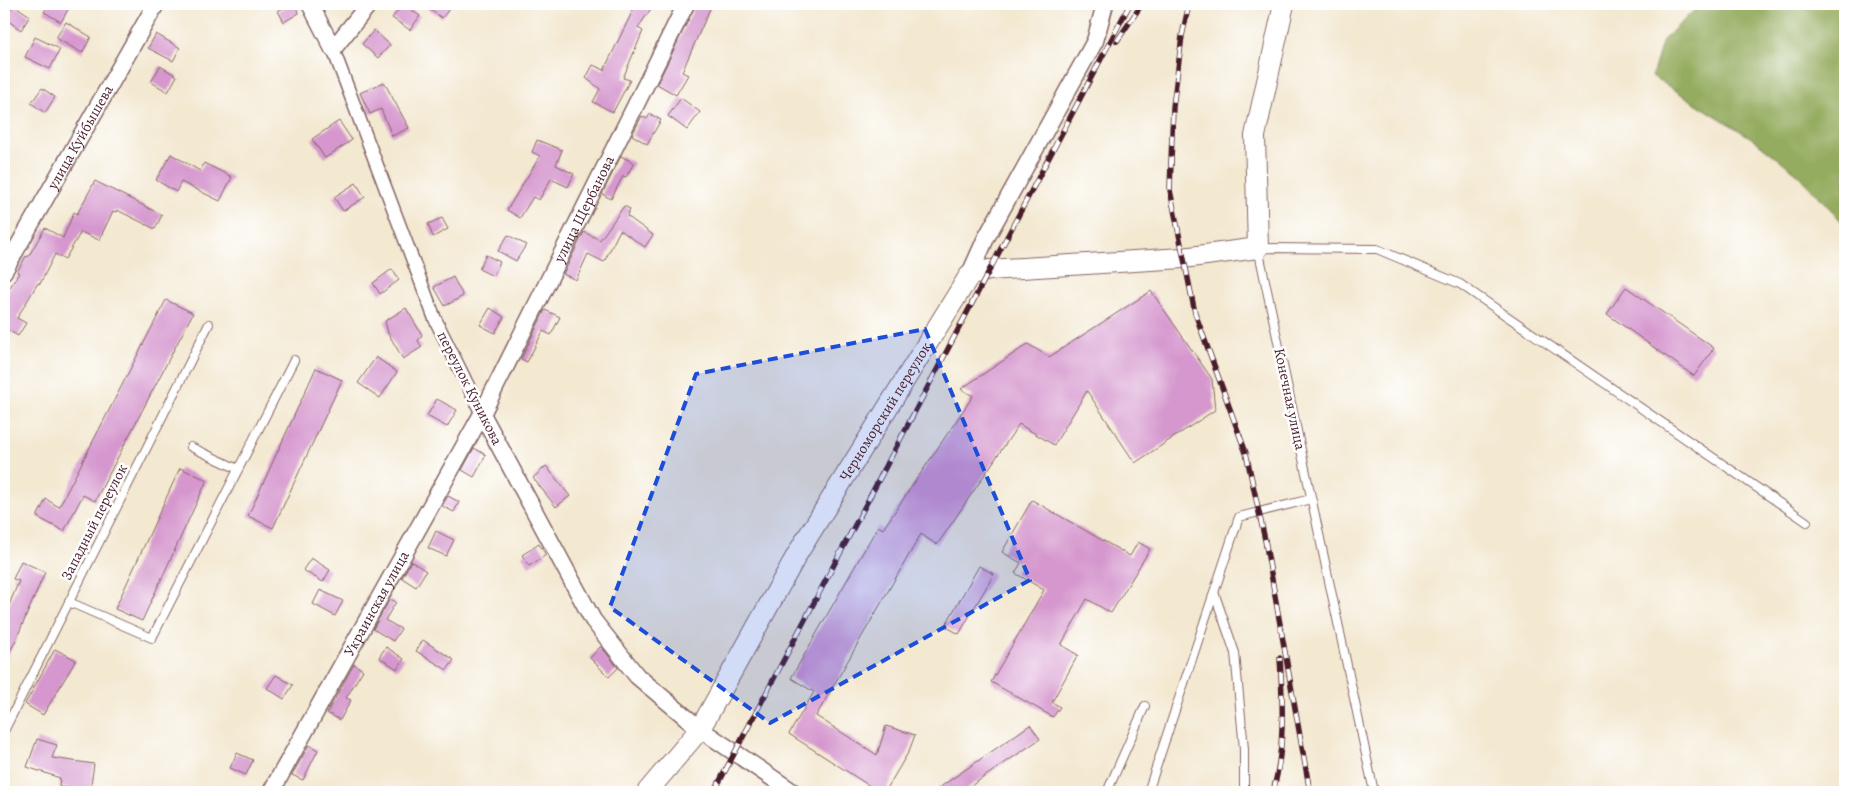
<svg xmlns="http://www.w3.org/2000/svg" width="1849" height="796" font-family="Alegreya,serif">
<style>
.forest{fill:#94ac5f;stroke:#6f6645}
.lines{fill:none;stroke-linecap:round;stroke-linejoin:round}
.stream{stroke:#5ec7da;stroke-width:4.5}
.building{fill:#d597ce}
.service-casing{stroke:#856565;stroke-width:10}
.pedestrian-casing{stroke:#856565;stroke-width:15}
.minor-casing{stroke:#856565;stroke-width:19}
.tertiary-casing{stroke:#856565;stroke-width:22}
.service{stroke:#fff;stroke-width:8}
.pedestrian{stroke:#fff;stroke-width:12}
.minor{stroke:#fff;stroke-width:16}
.tertiary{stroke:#fff;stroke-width:20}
.rail-casing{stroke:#4a1f2b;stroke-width:5.5}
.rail{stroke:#fff;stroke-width:4;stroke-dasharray:11;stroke-linecap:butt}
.marked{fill:#1d4ed8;fill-opacity:0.2;stroke:#1d4ed8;stroke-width:4;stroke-dasharray:10 6;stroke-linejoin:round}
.labels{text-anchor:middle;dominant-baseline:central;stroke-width:5;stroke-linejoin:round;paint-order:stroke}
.street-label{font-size:15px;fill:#4a1f2b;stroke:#fff}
</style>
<rect width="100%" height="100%" fill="#fff"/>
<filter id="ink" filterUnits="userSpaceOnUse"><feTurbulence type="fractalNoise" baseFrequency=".02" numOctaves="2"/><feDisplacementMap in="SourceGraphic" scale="10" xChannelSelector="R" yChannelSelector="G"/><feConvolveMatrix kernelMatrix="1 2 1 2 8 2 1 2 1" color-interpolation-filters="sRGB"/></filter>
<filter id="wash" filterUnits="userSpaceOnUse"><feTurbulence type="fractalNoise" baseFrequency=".0096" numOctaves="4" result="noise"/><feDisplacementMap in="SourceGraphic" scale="20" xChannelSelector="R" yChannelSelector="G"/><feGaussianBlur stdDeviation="1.12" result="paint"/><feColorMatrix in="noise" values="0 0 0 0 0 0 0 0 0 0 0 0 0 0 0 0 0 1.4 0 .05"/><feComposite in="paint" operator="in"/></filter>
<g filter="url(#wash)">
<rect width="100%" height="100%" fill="#f3e8d0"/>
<!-- forest -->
<polygon class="forest" points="1701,4 1845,4 1845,225 1799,175 1753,139 1652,76 1663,40"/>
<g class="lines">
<!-- stream -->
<polyline class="stream" points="1206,8 1208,4"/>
</g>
<g id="blocks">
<!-- building -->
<g class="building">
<polygon points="49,4 71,4 61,22 44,12"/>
<polygon points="290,4 294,4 299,13 284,22 278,11"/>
<polygon points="403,4 420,16 410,30 392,18"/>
<polygon points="421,4 453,4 442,18"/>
<polygon points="636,4 654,4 638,28 643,31 623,78 630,80 613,112 593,102 600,89 586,78 593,65 604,70"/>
<polygon points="696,4 712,4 682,72 688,75 676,95 657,84"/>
<polygon points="14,5 30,16 21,30 4,18"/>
<polygon points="66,22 91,37 82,53 56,38"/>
<polygon points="374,30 390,45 378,58 362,44"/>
<polygon points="156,34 180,48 173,61 148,48"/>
<polygon points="35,37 60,49 50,69 25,57"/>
<polygon points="160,66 177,76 168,92 151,82"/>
<polygon points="384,82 409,128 392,136 381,109 370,114 360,93"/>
<polygon points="42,88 55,97 45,113 31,103"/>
<polygon points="681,98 700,112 687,130 668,116"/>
<polygon points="650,114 661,120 647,144 632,135 642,116 647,119"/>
<polygon points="339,121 352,140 325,158 312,139"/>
<polygon points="537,140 562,150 556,165 574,174 568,187 551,179 539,200 533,197 520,218 507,210 540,156 532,152"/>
<polygon points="171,154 200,171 204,163 232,177 220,201 181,182 176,192 156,180"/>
<polygon points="621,156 634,163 626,177 623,176 611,199 602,194"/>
<polygon points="95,181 162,215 155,229 117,210 116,212 113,211 99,240 81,232 65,259 55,254 40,284 38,283 17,318 26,323 18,336 8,330 4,338 4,297 19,273 17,272 26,256 28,257 45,228 63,238 74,212 77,214"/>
<polygon points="356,183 365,197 343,211 334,197"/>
<polygon points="624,206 630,209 627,216 653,235 645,247 620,230 604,262 588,254 576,280 563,274 584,232 600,240"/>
<polygon points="442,218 448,229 433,237 428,224"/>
<polygon points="508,235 526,245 516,261 498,251"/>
<polygon points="486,255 500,262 493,276 479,269"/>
<polygon points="392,269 399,280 380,294 373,283"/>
<polygon points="453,277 463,296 445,306 434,287"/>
<polygon points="1626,287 1714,348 1694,376 1607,314"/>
<polygon points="1151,291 1212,379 1215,410 1135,463 1087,391 1054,445 1019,424 937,545 921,534 816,716 877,755 886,726 915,735 909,751 885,792 879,792 789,734 814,692 791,678 878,526 883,529 973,396 961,389 1028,344 1049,357"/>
<polygon points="166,300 193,313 95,501 83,495 64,531 37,517 46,499 59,507"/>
<polygon points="406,308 422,335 418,341 422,347 403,359 388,333 385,321"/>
<polygon points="490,308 504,317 495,333 480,325"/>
<polygon points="545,310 560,317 551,335 543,331 527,362 521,359"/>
<polygon points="376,357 397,372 380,398 358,383"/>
<polygon points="316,368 342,380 273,528 248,516"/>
<polygon points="437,399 457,410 447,427 427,416"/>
<polygon points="474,448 486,455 474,477 462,470"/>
<polygon points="546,466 570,496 556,507 533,478"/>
<polygon points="180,468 207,480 142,621 115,609"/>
<polygon points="448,496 459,502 454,512 442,506"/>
<polygon points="1032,500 1130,556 1138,542 1150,549 1111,613 1087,599 1061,645 1078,655 1052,702 1060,707 1053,717 991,682 1044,590 1015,573 1021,563 1002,552"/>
<polygon points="436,531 454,540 446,556 428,548"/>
<polygon points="539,544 546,555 529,566 522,555"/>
<polygon points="311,558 330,570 323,582 303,570"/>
<polygon points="21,561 45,572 15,642 4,663 4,617 19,581 13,579"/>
<polygon points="411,561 426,571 416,587 402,578"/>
<polygon points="979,566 994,574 959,634 945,626"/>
<polygon points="320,590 343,601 335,616 313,604"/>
<polygon points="390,599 396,602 385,620 401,629 393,641 373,629"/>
<polygon points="423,640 454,660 447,670 416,651"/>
<polygon points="601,646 618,668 609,677 590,658"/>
<polygon points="386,647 404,659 397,669 379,657"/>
<polygon points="55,649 76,660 43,715 25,704"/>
<polygon points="354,664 363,670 346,698 351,700 340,720 327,713"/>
<polygon points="276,675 293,685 284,699 267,688"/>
<polygon points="1030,725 1040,739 962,792 933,792"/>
<polygon points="37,739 57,745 52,758 94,764 90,791 59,787 60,778 27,767"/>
<polygon points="309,745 318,750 303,780 292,775"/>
<polygon points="237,753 253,760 246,775 230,768"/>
</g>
</g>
</g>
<g filter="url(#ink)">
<use href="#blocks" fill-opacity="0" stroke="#856565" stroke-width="1"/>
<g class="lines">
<!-- service casing -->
<g class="service-casing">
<g id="service">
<polyline points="191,447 238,469"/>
<polyline points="1214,592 1235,653 1244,749 1244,792"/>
<polyline points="69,602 152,638 294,360"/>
<polyline points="4,731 209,324"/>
<polyline points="1107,792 1145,706"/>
<polyline points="1148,792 1239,517 1311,499"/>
<polyline points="1374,792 1258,248 1377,249 1460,284 1807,522"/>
</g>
</g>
<!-- pedestrian casing -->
<g class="pedestrian-casing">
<polyline id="pedestrian" points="333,49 435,319 482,414"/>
</g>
<!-- minor casing -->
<g class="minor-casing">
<g id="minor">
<polyline points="310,4 333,49 369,4"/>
<path id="s1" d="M4,271L156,4"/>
<polyline points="969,276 986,238 1095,41 1105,4"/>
<polyline points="482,414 593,620 637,676 700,729 793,792"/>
<path id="s2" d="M271,792L482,414L686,4"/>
</g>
</g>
<!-- tertiary casing -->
<g class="tertiary-casing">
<g id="tertiary">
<path id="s3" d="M647,792L700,729L799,551L969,276L989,270L1183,258L1258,248L1255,136L1284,4"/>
</g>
</g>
<!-- service -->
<use href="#service" class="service"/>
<!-- pedestrian -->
<use href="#pedestrian" class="pedestrian"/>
<!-- minor -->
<use href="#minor" class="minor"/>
<!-- tertiary -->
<use href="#tertiary" class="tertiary"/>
<!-- rail casing -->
<g class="rail-casing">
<g id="rail">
<polyline points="1189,4 1182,36 1173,107 1170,190 1195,313 1246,453 1265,540 1310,792"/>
<polyline points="1117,41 1142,4"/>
<polyline points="714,792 1130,4"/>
<path d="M1273,792C1285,748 1283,703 1280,658"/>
</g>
</g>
<!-- rail -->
<use href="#rail" class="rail"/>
</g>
</g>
<!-- marked area -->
<path class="marked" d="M925,329L1030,580L770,723L610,607L696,374Z"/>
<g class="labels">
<!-- street labels -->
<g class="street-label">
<text stroke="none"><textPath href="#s1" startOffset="154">улица Куйбышева</textPath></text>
<text stroke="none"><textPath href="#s2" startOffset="662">улица Щербанова</textPath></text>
<text transform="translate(470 388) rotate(63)">переулок Куникова</text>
<text transform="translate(1290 399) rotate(78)">Конечная улица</text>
<text stroke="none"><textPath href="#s3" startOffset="450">Черноморский переулок</textPath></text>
<text transform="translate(94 522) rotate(-63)">Западный переулок</text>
<text stroke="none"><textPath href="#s2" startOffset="216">Украинская улица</textPath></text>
</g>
</g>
<!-- margin -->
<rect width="1849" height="796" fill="none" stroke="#fff" stroke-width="20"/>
</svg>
